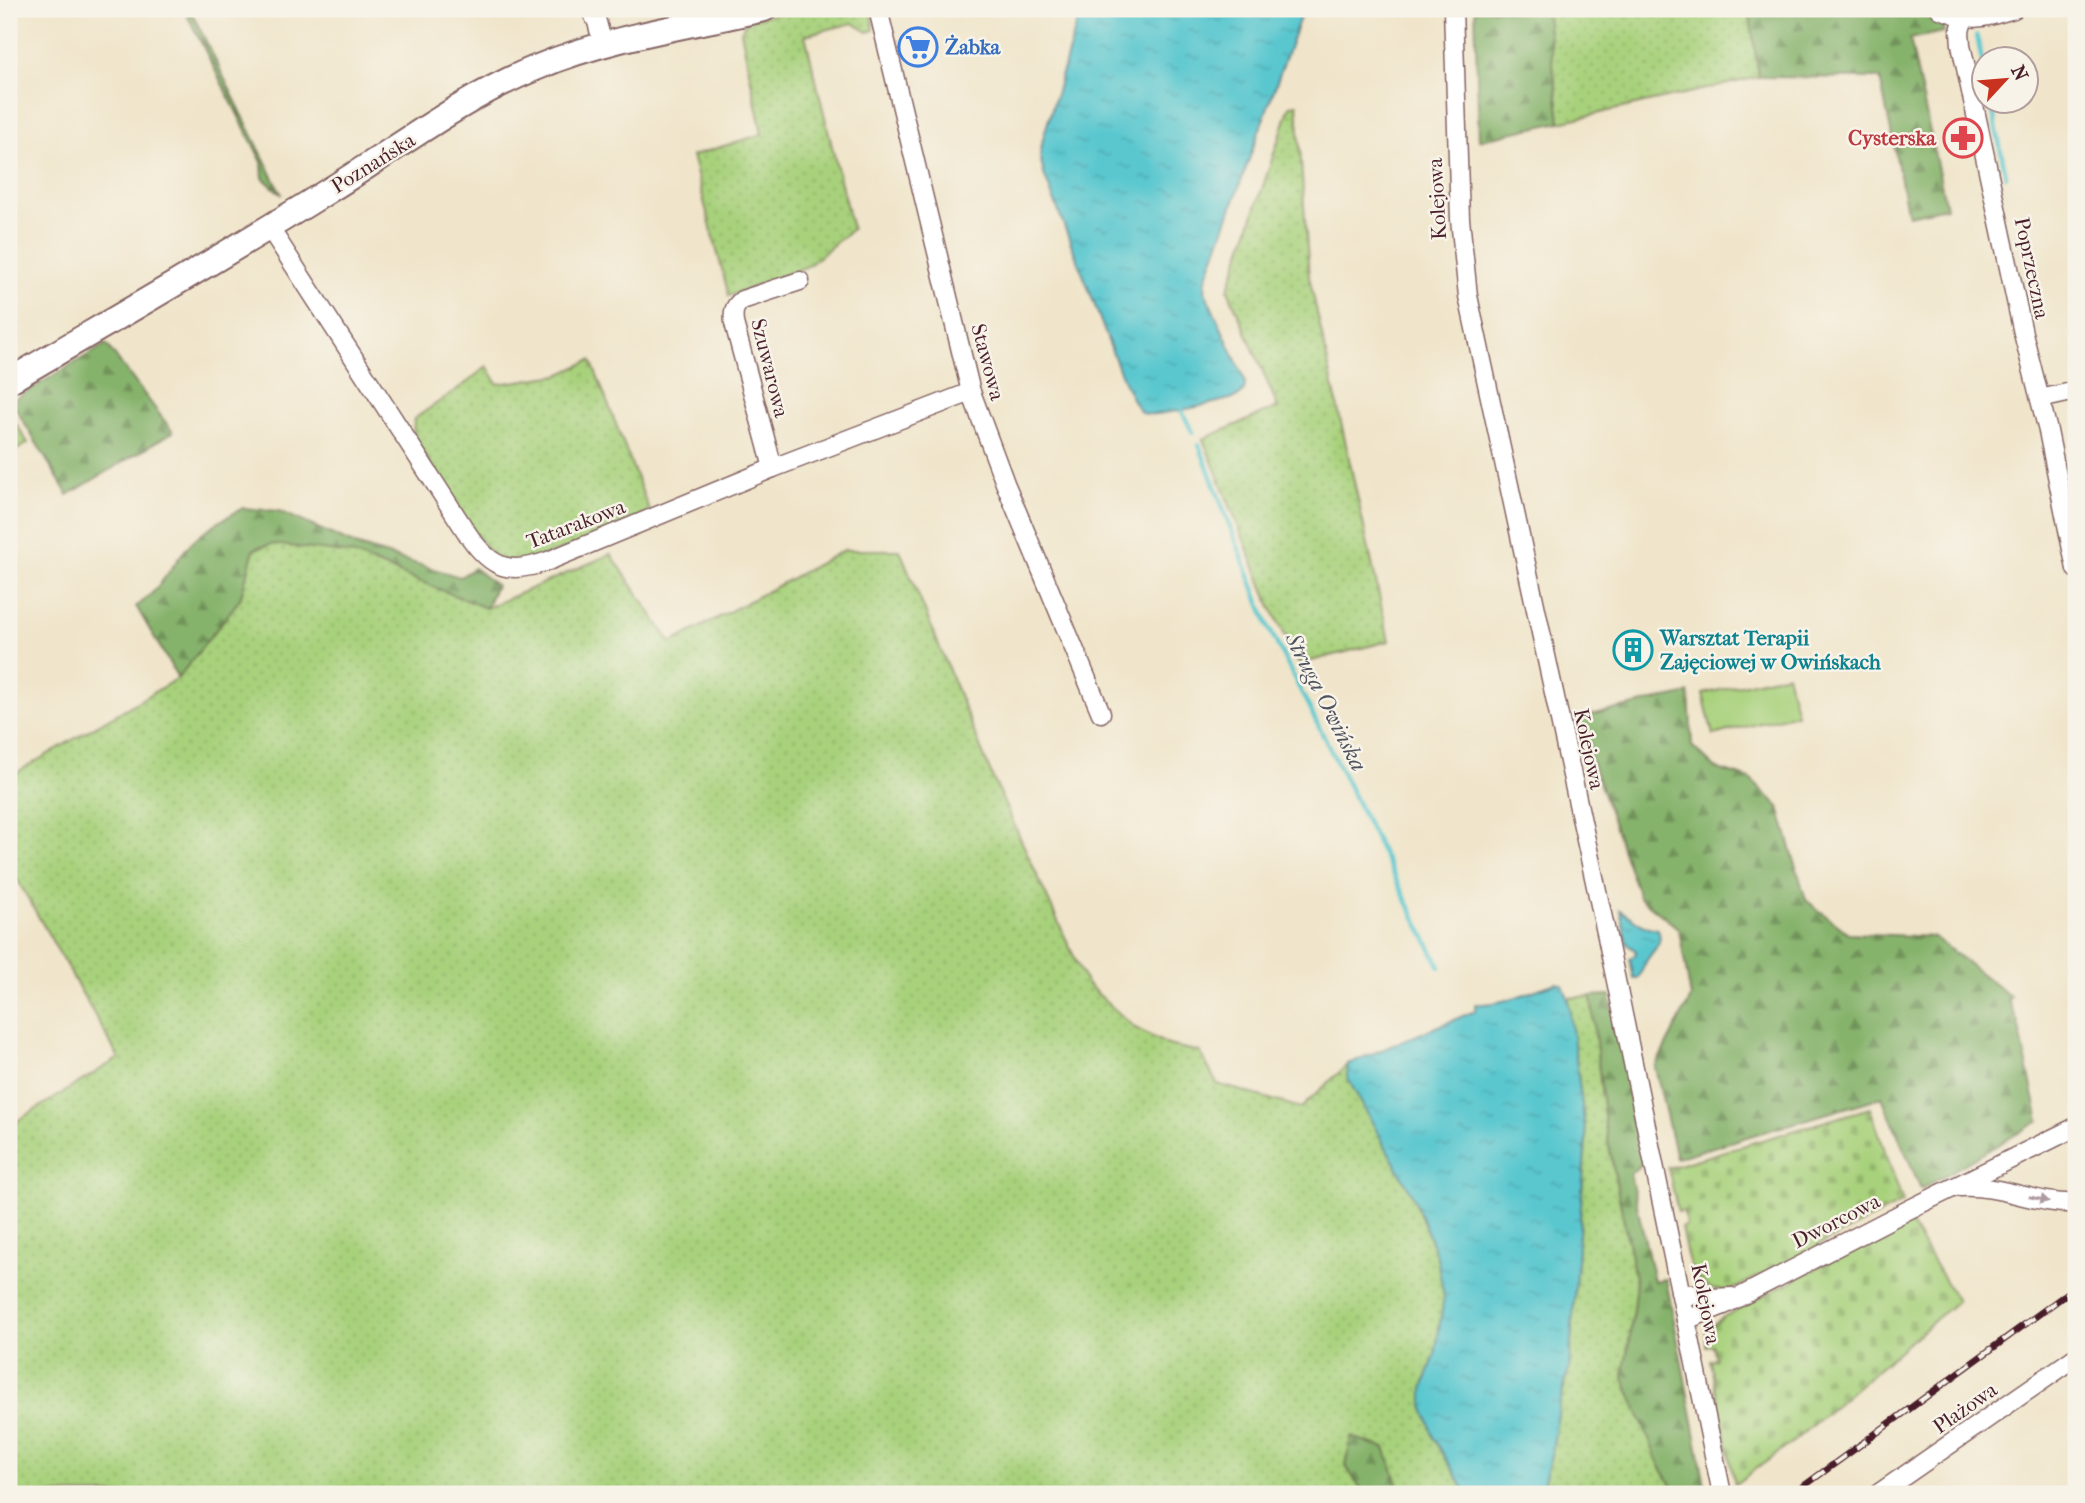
<svg xmlns="http://www.w3.org/2000/svg" width="2085" height="1503" font-family="'IM FELL French Canon',serif">
<style>
.grass{fill:url(#grass-dots);stroke:#797854;stroke-width:2}
.forest{fill:url(#forest-firs);stroke:#68694c;stroke-width:2}
.cemetery{fill:url(#cemetery-stones);stroke:#797854;stroke-width:2}
.park{fill:#a8d17c;stroke:#797854;stroke-width:2}
.water{fill:url(#water-ripples);stroke:#52737d;stroke-width:2}
.lines{fill:none;stroke-linecap:round;stroke-linejoin:round}
.stream{stroke:#5ac7cf;stroke-width:4.5}
.minor-casing{stroke:#846463;stroke-width:21}
.secondary-casing{stroke:#846463;stroke-width:28}
.minor{stroke:#fff;stroke-width:18}
.secondary{stroke:#fff;stroke-width:24}
.rail-casing{stroke:#4a1f2b;stroke-width:7}
.rail{stroke:#f7f3e8;stroke-width:4.5;stroke-dasharray:13;stroke-linecap:butt}
.oneway{fill:#ae9aa0}
.labels{text-anchor:middle;dominant-baseline:central;stroke-width:5;stroke-linejoin:round;paint-order:stroke}
.shop-label{font-size:21px;font-weight:bold;fill:#366cbe;stroke:#f7f3e8;text-anchor:start}
.health-label{font-size:21px;font-weight:bold;fill:#be3a42;stroke:#f7f3e8;text-anchor:end}
.street-label{font-size:21px;fill:#4a1f2b;stroke:#f7f3e8}
.culture-label{font-size:21px;font-weight:bold;fill:#0d838f;stroke:#f7f3e8;text-anchor:start}
.water-label{font-size:23px;font-style:italic;fill:#4f515c;stroke:#f7f3e8}
</style>
<defs>
<pattern id="grass-dots" width="8" height="8" patternUnits="userSpaceOnUse" patternTransform="scale(1.75)"><rect width="8" height="8" fill="#a8d17c"/><path d="M2 2h.1M6 6h.1" fill="none" stroke="#92b36b" stroke-width="1.8" stroke-linecap="round"/></pattern>
<pattern id="forest-firs" width="22" height="20" patternUnits="userSpaceOnUse" patternTransform="scale(1.75)"><rect width="22" height="20" fill="#86b36c"/><path d="M5 1l3.5 6h-7zM16 11l3.5 6h-7z" fill="#709159"/></pattern>
<pattern id="cemetery-stones" width="16" height="16" patternUnits="userSpaceOnUse" patternTransform="scale(1.75)"><rect width="16" height="16" fill="#a8d17c"/><path d="M2 7V4a2 2 0 0 1 4 0v3zM10 15v-3a2 2 0 0 1 4 0v3z" fill="#92b36b"/></pattern>
<pattern id="water-ripples" width="26" height="14" patternUnits="userSpaceOnUse" patternTransform="scale(1.75)"><rect width="26" height="14" fill="#5ac7cf"/><path d="M2 4q2-2 4 0t4 0M15 11q2-2 4 0t4 0" fill="none" stroke="#50aab2"/></pattern>
</defs>
<rect width="100%" height="100%" fill="#f7f3e8"/>
<filter id="ink" filterUnits="userSpaceOnUse"><feTurbulence type="fractalNoise" baseFrequency=".0143" numOctaves="2"/><feDisplacementMap in="SourceGraphic" scale="14" xChannelSelector="R" yChannelSelector="G"/><feConvolveMatrix kernelMatrix="1 2 1 2 8 2 1 2 1" color-interpolation-filters="sRGB"/></filter>
<filter id="wash" filterUnits="userSpaceOnUse"><feTurbulence type="fractalNoise" baseFrequency=".00686" numOctaves="4" result="noise"/><feDisplacementMap in="SourceGraphic" scale="28" xChannelSelector="R" yChannelSelector="G"/><feGaussianBlur stdDeviation="1.57" result="paint"/><feColorMatrix in="noise" values="0 0 0 0 0 0 0 0 0 0 0 0 0 0 0 0 0 1.4 0 .05"/><feComposite in="paint" operator="in"/></filter>
<g filter="url(#wash)">
<rect width="100%" height="100%" fill="#f0e5ca"/>
<!-- grass -->
<g class="grass">
<polygon points="795,9 871,9 874,30 868,32 853,23 805,35 852,229 808,266 729,296 692,156 762,134 741,31 748,20"/>
<polygon points="1546,9 1749,9 1759,77 1560,122"/>
<polygon points="1297,104 1309,276 1389,641 1299,664 1271,607 1203,439 1278,407 1228,290 1290,106"/>
<path d="M591,360L650,512C620,525 526,573 498,559C479,549 428,459 413,436L414,419L469,381L487,366L498,384L559,375Z"/>
<polygon points="9,412 28,443 10,454 9,452"/>
<polygon points="272,544 345,551 486,608 611,554 671,643 844,550 900,550 992,776 1086,983 1135,1028 1168,1045 1200,1052 1217,1084 1301,1108 1348,1064 1348,1077 1414,1198 1437,1257 1445,1296 1435,1355 1423,1389 1434,1438 1467,1494 1402,1494 1385,1448 1352,1437 1346,1466 1364,1494 9,1494 9,1126 119,1058 9,865 9,777 178,678 240,599 254,549"/>
<polygon points="1591,996 1605,1126 1636,1283 1630,1336 1623,1376 1660,1466 1677,1494 1540,1494 1552,1452 1559,1406 1569,1369 1586,1137 1568,998"/>
</g>
<!-- forest -->
<g class="forest">
<polygon points="184,9 190,9 282,195 263,178 262,162"/>
<polygon points="1475,9 1546,9 1560,122 1479,140"/>
<polygon points="1749,9 1907,9 1942,21 1944,32 1910,39 1946,207 1908,215 1880,78 1759,77"/>
<polygon points="106,344 173,432 68,495 11,401"/>
<path d="M243,508L279,511L358,546L460,577L474,568L496,585L486,608L352,554L272,544L254,549L240,599L178,678L136,606C161,591 173,561 193,541C208,527 225,518 243,508Z"/>
<polygon points="1689,693 1692,746 1715,768 1750,779 1779,807 1806,900 1848,933 1934,937 2011,997 2007,999 2018,1022 2039,1121 1921,1189 1882,1097 1676,1158 1655,1067 1691,998 1679,929 1639,897 1577,718"/>
<polygon points="1610,995 1647,1159 1630,1174 1654,1281 1666,1279 1706,1490 1677,1494 1660,1466 1623,1376 1630,1336 1636,1283 1605,1125 1591,996"/>
<polygon points="1351,1437 1385,1448 1402,1494 1364,1494 1346,1466"/>
</g>
<!-- cemetery -->
<g class="cemetery">
<path d="M1870,1108L1903,1202L1738,1287C1693,1303 1687,1258 1681,1227L1686,1226L1684,1211L1678,1212L1668,1168Z"/>
<polygon points="1908,1220 1957,1301 1788,1446 1735,1484 1710,1361 1716,1359 1712,1345 1706,1346 1706,1329 1725,1316"/>
</g>
<!-- park -->
<polygon class="park" points="1787,674 1797,714 1713,735 1703,694"/>
<!-- water -->
<g class="water">
<path d="M1081,9H1303L1206,279L1205,290L1209,301L1244,378C1246,387 1245,393 1237,397C1223,401 1152,419 1142,413C1129,405 1097,309 1089,290C1074,251 1059,213 1044,174L1040,156L1043,139Z"/>
<path d="M1620,910L1644,926L1658,929C1663,942 1656,947 1649,957C1644,963 1642,972 1638,979H1634L1630,959L1635,955L1636,951L1627,944Z"/>
<path d="M1557,983L1563,985L1568,998L1586,1137L1569,1369L1559,1406L1552,1452L1540,1494H1467L1434,1438L1423,1405V1389L1435,1355L1444,1297L1437,1257L1414,1198L1347,1077L1348,1064L1475,1011V1004C1503,1006 1531,990 1557,983Z"/>
</g>
<g class="lines">
<!-- stream -->
<g class="stream">
<polyline points="1977,35 1983,66"/>
<polyline points="1991,102 2006,176"/>
<polyline points="1179,406 1193,433"/>
<polyline points="1199,445 1269,628 1440,967"/>
</g>
</g>
</g>
<g filter="url(#ink)">
<g class="lines">
<!-- minor casing -->
<g class="minor-casing">
<g id="minor">
<polyline points="590,9 597,22 603,45"/>
<polyline points="878,9 971,392 1005,483 1101,713"/>
<polyline points="1453,9 1460,219 1468,296 1607,937 1722,1494"/>
<path d="M1940,9C1975,22 1980,19 2014,9"/>
<polyline points="1964,17 1960,31 1961,45 2023,333 2048,431 2076,569"/>
<path d="M269,227L469,536C492,569 510,575 548,561L773,468L971,392"/>
<polyline points="2040,399 2076,391"/>
<path d="M773,468L734,323C733,313 733,307 742,300L800,281"/>
<path d="M1960,1187C2000,1184 2037,1205 2076,1203"/>
<polyline points="1680,1292 1713,1298 1732,1297"/>
<polyline points="1686,1320 1724,1305 1908,1210 2076,1127"/>
<polyline points="1878,1494 2076,1357"/>
</g>
</g>
<!-- secondary casing -->
<g class="secondary-casing">
<path id="secondary" d="M9,381C116,318 223,257 328,191C397,149 463,97 538,67C609,37 688,26 764,9"/>
</g>
<!-- minor -->
<use href="#minor" class="minor"/>
<!-- secondary -->
<use href="#secondary" class="secondary"/>
<!-- rail casing -->
<g class="rail-casing">
<polyline id="rail" points="1793,1494 2076,1287"/>
</g>
<!-- rail -->
<use href="#rail" class="rail"/>
</g>
<!-- one-way arrows -->
<defs><path id="oneway-solid" d="M-6-.8H1V-3.2L6.5 0L1 3.2V.8H-6Z" transform="scale(1.75)"/></defs>
<use class="oneway" href="#oneway-solid" transform="translate(2039 1199) rotate(13)"/>
</g>
<!-- icons -->
<defs>
<g id="supermarket-ring" transform="scale(2.0125)"><circle r="9.5" fill="#f7f3e8" stroke="#3f7fe0" stroke-width="1.5"/><path d="M-6-5.5h2.5l.6 2H6L4.5 2H-2.5L-4.4-4H-6ZM-1.5 3.2a1.3 1.3 0 1 0 .1 0ZM3 3.2a1.3 1.3 0 1 0 .1 0Z" fill="#3f7fe0"/></g>
<g id="pharmacy-ring" transform="scale(2.0125)"><circle r="9.5" fill="#f7f3e8" stroke="#e0444e" stroke-width="1.5"/><path d="M-2-6h4v4h4v4h-4v4h-4v-4h-4v-4h4Z" fill="#e0444e"/></g>
<g id="building-ring" transform="scale(2.0125)"><circle r="9.5" fill="#f7f3e8" stroke="#0f9aa8" stroke-width="1.5"/><path d="M-4-6H4V6H1V3H-1V6H-4ZM-2.5-4.3h1.7v1.8h-1.7ZM.8-4.3h1.7v1.8H.8ZM-2.5-1h1.7V.8h-1.7ZM.8-1h1.7V.8H.8Z" fill="#0f9aa8"/></g>
</defs>
<g fill-rule="evenodd">
<use href="#supermarket-ring" x="918" y="47"/>
<use href="#pharmacy-ring" x="1963" y="138"/>
<use href="#building-ring" x="1633" y="650"/>
</g>
<g class="labels">
<!-- shop labels -->
<g class="shop-label">
<text x="945" y="47">Żabka</text>
</g>
<!-- health labels -->
<g class="health-label">
<text x="1936" y="138">Cysterska</text>
</g>
<!-- street labels -->
<g class="street-label">
<text transform="translate(373 163) rotate(-32)">Poznańska</text>
<text transform="translate(1437 199) rotate(-93)">Kolejowa</text>
<text transform="translate(2032 268) rotate(78)">Poprzeczna</text>
<text transform="translate(988 362) rotate(75)">Stawowa</text>
<text transform="translate(770 368) rotate(76)">Szuwarowa</text>
<text transform="translate(576 524) rotate(-21)">Tatarakowa</text>
<text transform="translate(1589 749) rotate(78)">Kolejowa</text>
<text transform="translate(1836 1221) rotate(-27)">Dworcowa</text>
<text transform="translate(1706 1304) rotate(79)">Kolejowa</text>
<text transform="translate(1965 1408) rotate(-35)">Plażowa</text>
</g>
<!-- culture labels -->
<g class="culture-label">
<text x="1660" y="638">Warsztat Terapii<tspan x="1660" dy="24">Zajęciowej w Owińskach</tspan></text>
</g>
<!-- water labels -->
<g class="water-label">
<text transform="translate(1326 702) rotate(63)">Struga Owińska</text>
</g>
</g>
<!-- margin -->
<rect width="2085" height="1503" fill="none" stroke="#f7f3e8" stroke-width="35"/>
<!-- north arrow -->
<g transform="translate(2005 80) rotate(64)"><circle r="33" fill="#f7f3e8" stroke="#b29e9c" stroke-width="2"/>
<path d="M0-5L12 26L0 18L-12 26Z" fill="#c8321e"/>
<text y="-10" font-size="19" font-weight="bold" text-anchor="middle" fill="#4a1f2b">N</text>
</g>
</svg>
